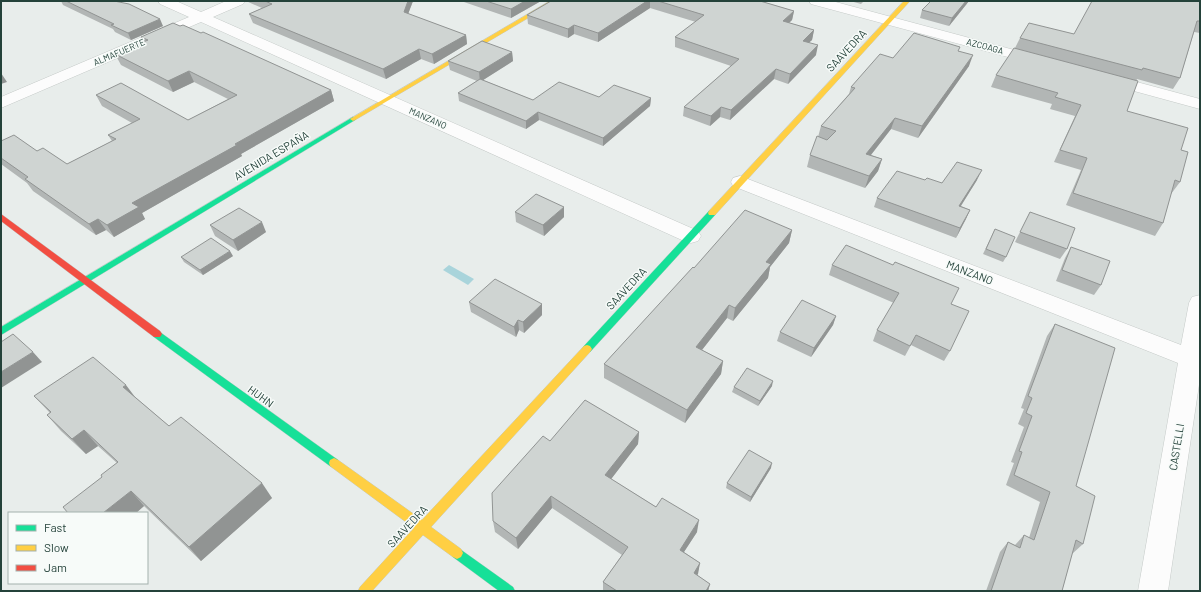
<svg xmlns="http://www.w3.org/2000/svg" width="1201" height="592" font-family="Barlow,sans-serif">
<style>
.water{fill:#a9d4db}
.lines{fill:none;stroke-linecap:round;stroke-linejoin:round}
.street-casing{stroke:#c5cac8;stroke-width:1}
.fast-casing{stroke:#c3cbc8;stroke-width:1}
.slow-casing{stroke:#c3cbc8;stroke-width:1}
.jam-casing{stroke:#c3cbc8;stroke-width:1}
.street{fill:#fcfcfc;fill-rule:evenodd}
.fast{fill:#16e098;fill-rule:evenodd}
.slow{fill:#ffcf43;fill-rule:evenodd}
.jam{fill:#f24e42;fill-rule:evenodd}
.wall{fill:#b2b6b5}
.shaded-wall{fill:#919493}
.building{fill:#cfd4d2;stroke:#919493}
.labels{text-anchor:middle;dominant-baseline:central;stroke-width:3;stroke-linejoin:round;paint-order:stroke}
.far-street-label{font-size:9px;fill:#24423a;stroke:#f7fbf9}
.street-label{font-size:11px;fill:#24423a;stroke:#f7fbf9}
</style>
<rect width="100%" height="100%" fill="#e8edeb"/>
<!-- water -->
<polygon class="water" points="449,265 474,279 468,285 443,270"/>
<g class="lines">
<!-- street casing -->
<g class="street-casing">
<g id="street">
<polygon points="158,1 176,1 201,12 226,1 245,1 243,4 213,17 698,231 701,236 698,241 691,243 684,241 201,22 1,108 1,97 189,17 160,4"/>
<polygon points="809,1 832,1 1044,58 1047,61 1044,64 1039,66 1034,64 811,4"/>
<polygon points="1107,74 1200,99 1200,109 1101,82 1099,79 1101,76"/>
<polygon points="740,176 1181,345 1189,303 1192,297 1200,295 1200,378 1168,591 1138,591 1178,363 733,186 731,182 733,178"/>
</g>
</g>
<!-- fast casing -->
<g class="fast-casing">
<g id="fast">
<polygon points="353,117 356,119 355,120 1,335 1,327"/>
<polygon points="712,210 716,213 715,215 590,352 584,352 582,349 584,346 709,211"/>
<polygon points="157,330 338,460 339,463 338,466 334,468 330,466 154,337 152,334 154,331"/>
<polygon points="457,547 513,587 515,591 499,591 453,557 451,553 453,549"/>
</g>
</g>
<!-- slow casing -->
<g class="slow-casing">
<g id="slow">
<polygon points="550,1 557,1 355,120 353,121 350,119"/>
<polygon points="904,1 910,1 715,215 709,215 708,213 709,211"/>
<polygon points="587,345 590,346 592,349 590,352 431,527 461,549 463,553 461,557 457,559 453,557 423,535 372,591 358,591 360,587 414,528 330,466 329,463 330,460 334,458 338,460 422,520 584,346"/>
</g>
</g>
<!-- jam casing -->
<g class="jam-casing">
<polygon id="jam" points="1,214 160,331 162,334 160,337 154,337 1,221"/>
</g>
<!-- street -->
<use href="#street" class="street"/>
<!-- fast -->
<use href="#fast" class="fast"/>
<!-- slow -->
<use href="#slow" class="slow"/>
<!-- jam -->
<use href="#jam" class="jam"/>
</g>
<!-- wall -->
<g class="wall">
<polygon points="61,1 114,1 163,26 131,40 115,32 113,29 63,5"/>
<polygon points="246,1 413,1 408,14 466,35 467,44 434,64 421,59 386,79 253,23 249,14 262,8"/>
<polygon points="461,1 541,1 511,18"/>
<polygon points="551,1 760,1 794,11 792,20 789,23 814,30 812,40 809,42 816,55 788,84 774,79 730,120 720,117 710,126 683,116 684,107 731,66 675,47 675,37 696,22 650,8 598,42 574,34 568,38 528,24 527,15"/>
<polygon points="850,1 864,1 861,4"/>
<polygon points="969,1 949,26 920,18 922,10"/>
<polygon points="1200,1 1200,33 1194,32 1180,78 1173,89 1137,79 1127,111 1181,150 1180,182 1171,194 1163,223 1155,236 1066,205 1081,170 1054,162 1075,116 1050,109 1052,104 991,87 996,75 1015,48 1020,38 1074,34"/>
<polygon points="180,26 331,90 334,101 241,154 242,156 142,213 145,219 114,237 106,230 96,235 33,191 27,183 1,164 1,141 37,151 67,164 112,141 108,135 132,123 102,106 96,95 188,120 228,99 194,82 173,92 121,65 115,54 144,42 141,37"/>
<polygon points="959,51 969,66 918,138 891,129 871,155 882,159 878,171 865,188 807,167 810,155 818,137 821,126 849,94 851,87 893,58"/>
<polygon points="512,52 513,61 483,80 533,100 599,97 651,98 650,106 603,146 539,120 526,129 459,101 458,93 477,81 450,70 448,61"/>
<polygon points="925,180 942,183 977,180 961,206 970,210 956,238 874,207 877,198"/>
<polygon points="515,212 564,217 544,236 516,222"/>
<polygon points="1030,212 1067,249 1060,259 1015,242"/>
<polygon points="210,225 266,232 238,251 215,236"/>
<polygon points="995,229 1006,257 1003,262 983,254"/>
<polygon points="792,230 789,243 770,267 768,278 733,321 727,318 702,350 723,361 721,374 685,423 604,378 604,364 694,268"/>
<polygon points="1071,247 1101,285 1094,295 1056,281 1065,258"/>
<polygon points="233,256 203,275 184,262 181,257"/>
<polygon points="832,265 951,304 950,351 944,361 911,345 905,356 873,341 877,330 894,303 829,275"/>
<polygon points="469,302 542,315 524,333 519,330 516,337 471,312"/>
<polygon points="836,316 833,325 811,357 777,341 780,332"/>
<polygon points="1055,324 1083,544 1072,554 1062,591 986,591 1000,552 1008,542 1015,545 1024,535 1029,538 1040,502 1006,485 1014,463 1011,462 1024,427 1018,424 1024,409 1021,408 1047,336"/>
<polygon points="772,386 758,406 732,392 734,387"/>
<polygon points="34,396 135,397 169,426 272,498 201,561 144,506 136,513 68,513 102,477 117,463 98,446 86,454 61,431 47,415 50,413"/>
<polygon points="639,432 638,444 611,479 697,532 684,552 700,563 697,575 710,584 708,591 603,591 603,582 622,555 552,508 518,549 495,532 493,521 550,441"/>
<polygon points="771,468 750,502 726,488 727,483"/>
</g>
<!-- shaded-wall -->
<g class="shaded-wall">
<polygon points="408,1 413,1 405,22 404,12"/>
<polygon points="525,1 541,1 511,18 511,9"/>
<polygon points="647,1 650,1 650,8 598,42 598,33"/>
<polygon points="966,1 969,1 949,26 952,18"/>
<polygon points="794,11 792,20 781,30 783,21"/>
<polygon points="160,19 163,26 131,40 128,33"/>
<polygon points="574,25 574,34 568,38 568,29"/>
<polygon points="814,30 812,40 801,50 803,41"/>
<polygon points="466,35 467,44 434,64 432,54"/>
<polygon points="818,45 816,55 788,84 790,74"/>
<polygon points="419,49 421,59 386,79 383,69"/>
<polygon points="512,52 513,61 480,82 479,72"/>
<polygon points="973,55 969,66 918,138 922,126"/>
<polygon points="776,69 774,79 730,120 731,110"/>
<polygon points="189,71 194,82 173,92 168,81"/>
<polygon points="1,73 7,82 1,84"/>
<polygon points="331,90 334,101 241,154 242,156 142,213 145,219 114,237 107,225 132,203 235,144"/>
<polygon points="651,98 650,106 603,146 603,138"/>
<polygon points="721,107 720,117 710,126 711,116"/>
<polygon points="538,112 539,120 526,129 526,121"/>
<polygon points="895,118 891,129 863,165 866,154"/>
<polygon points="882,159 878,171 865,188 869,176"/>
<polygon points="982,170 977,180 955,215 959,206"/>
<polygon points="564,207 564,217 544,236 543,225"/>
<polygon points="970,210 966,219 956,238 960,228"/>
<polygon points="98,219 106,230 96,235 89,224"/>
<polygon points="262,222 266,232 238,251 233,240"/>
<polygon points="792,230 789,243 770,267 768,278 733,321 735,308 766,262"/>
<polygon points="230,251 233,256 203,275 200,270"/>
<polygon points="542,304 542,315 524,333 523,322"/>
<polygon points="729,305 727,318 694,360 696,347"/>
<polygon points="836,316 833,325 811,357 814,348"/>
<polygon points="518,320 519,330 516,337 514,327"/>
<polygon points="33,352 42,362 1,388 1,372"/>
<polygon points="723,361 721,374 685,423 687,410"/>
<polygon points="773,381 772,386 758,406 760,401"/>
<polygon points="126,385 138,401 123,387"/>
<polygon points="84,430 98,446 86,454 72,439"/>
<polygon points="639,432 638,444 605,487 605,475"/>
<polygon points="772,463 771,468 750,502 751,497"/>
<polygon points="262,483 272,498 201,561 189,547"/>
<polygon points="131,491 144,506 136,513 103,513"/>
<polygon points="551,496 552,508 518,549 516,538"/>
<polygon points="699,520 697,532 678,561 680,550"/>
<polygon points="700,563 698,574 692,584 694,573"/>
<polygon points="710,584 708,591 706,591"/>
</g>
<!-- building -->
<g class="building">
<polygon points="66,1 114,1 129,4 160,19 128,33 111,25 114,24"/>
<polygon points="265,1 408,1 404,12 466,35 432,54 419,49 383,69 249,14 272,4"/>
<polygon points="486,1 525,1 511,9"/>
<polygon points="551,1 647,1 598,33 574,25 568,29 527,15"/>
<polygon points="658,1 760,1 794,11 783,21 814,30 803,41 818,45 790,74 776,69 731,110 721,107 711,116 684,107 739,59 675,37 704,15"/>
<polygon points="931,1 966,1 952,18 922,10"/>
<polygon points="1092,1 1200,1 1200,21 1197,21 1180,78 1143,68 1142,70 1020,38 1029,23 1074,34"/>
<polygon points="173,23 180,26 183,25 201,33 203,32 331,90 235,144 237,145 132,203 139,207 107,225 98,219 89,224 25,179 28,177 1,158 1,141 14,135 37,151 43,148 67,164 116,139 108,135 140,119 96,95 121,83 188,120 237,95 189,71 168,81 115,54 148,40 141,37"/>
<polygon points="914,33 960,47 958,51 973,55 922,126 895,118 866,154 882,159 869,176 810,155 817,136 827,140 836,131 821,126 855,88 851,87 880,54 893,58"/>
<polygon points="482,41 512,52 479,72 448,61"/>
<polygon points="1014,48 1138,81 1127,111 1188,128 1181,150 1188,152 1180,182 1175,180 1163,223 1073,193 1087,158 1060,150 1081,105 1055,97 1058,93 996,75"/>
<polygon points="480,79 533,100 559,82 599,97 614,85 651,98 603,138 538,112 526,121 458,93"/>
<polygon points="957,162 982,170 959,206 970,210 960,228 877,198 897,171 925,180 927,178 942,183"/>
<polygon points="536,194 564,207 543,225 515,212"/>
<polygon points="239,208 262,222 233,240 210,225"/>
<polygon points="745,210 792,230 766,262 771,264 735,308 729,305 696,347 723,361 687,410 604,364 693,267 694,268"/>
<polygon points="1030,212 1075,228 1067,249 1020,232"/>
<polygon points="995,229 1015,237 1006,257 986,249"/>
<polygon points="211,238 230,251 200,270 181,257"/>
<polygon points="846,245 893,265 895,262 959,288 951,304 969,311 950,351 916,335 910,346 877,330 899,293 832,265"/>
<polygon points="1071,247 1110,261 1101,285 1062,270"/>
<polygon points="495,279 542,304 523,322 518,320 514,327 469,302"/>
<polygon points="802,300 836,316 814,348 780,332"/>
<polygon points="1055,324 1115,348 1076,486 1095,496 1083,544 1076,540 1062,591 991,591 1008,542 1020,548 1024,535 1034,540 1050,492 1014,475 1022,452 1019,451 1032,416 1026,413 1032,398 1028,396"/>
<polygon points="13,334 33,352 1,372 1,342"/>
<polygon points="93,357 126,385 123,387 169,426 181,417 262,483 189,547 131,491 103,513 68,513 63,507 102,477 101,475 118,462 84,430 72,439 47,415 51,412 34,396"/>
<polygon points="747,368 773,381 760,401 734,387"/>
<polygon points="585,400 639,432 605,475 656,507 662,498 699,520 680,550 700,563 694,573 710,584 706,591 617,591 603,582 628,547 551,496 516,538 493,521 492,493 543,436 550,441"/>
<polygon points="749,450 772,463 751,497 727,483"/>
</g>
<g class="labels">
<!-- far-street labels -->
<g class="far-street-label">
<text transform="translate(985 46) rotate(15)">AZCOAGA</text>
<text transform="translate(119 52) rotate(-23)">ALMAFUERTE</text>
<text transform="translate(428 118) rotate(24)">MANZANO</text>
</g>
<!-- street labels -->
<g class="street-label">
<text transform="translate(846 50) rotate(-47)">SAAVEDRA</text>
<text transform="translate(271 155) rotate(-31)">AVENIDA ESPAÑA</text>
<text transform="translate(970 272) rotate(21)">MANZANO</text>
<text transform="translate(626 288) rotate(-47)">SAAVEDRA</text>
<text transform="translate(261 396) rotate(36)">HUHN</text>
<text transform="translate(1176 447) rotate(-81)">CASTELLI</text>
<text transform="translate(407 526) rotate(-47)">SAAVEDRA</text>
</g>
</g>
<!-- border -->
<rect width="1201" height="592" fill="none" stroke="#24423a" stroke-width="4"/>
<!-- legend -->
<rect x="8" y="512" width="140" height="72" fill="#f7fbf9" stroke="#a3b1ad"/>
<rect x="16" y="525" width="20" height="6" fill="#16e098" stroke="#a3b1ad"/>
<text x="44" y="532" font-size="12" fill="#24423a">Fast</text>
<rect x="16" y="545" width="20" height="6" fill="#ffcf43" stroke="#a3b1ad"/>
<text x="44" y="552" font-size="12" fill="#24423a">Slow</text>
<rect x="16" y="565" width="20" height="6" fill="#f24e42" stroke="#a3b1ad"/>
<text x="44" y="572" font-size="12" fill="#24423a">Jam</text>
</svg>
